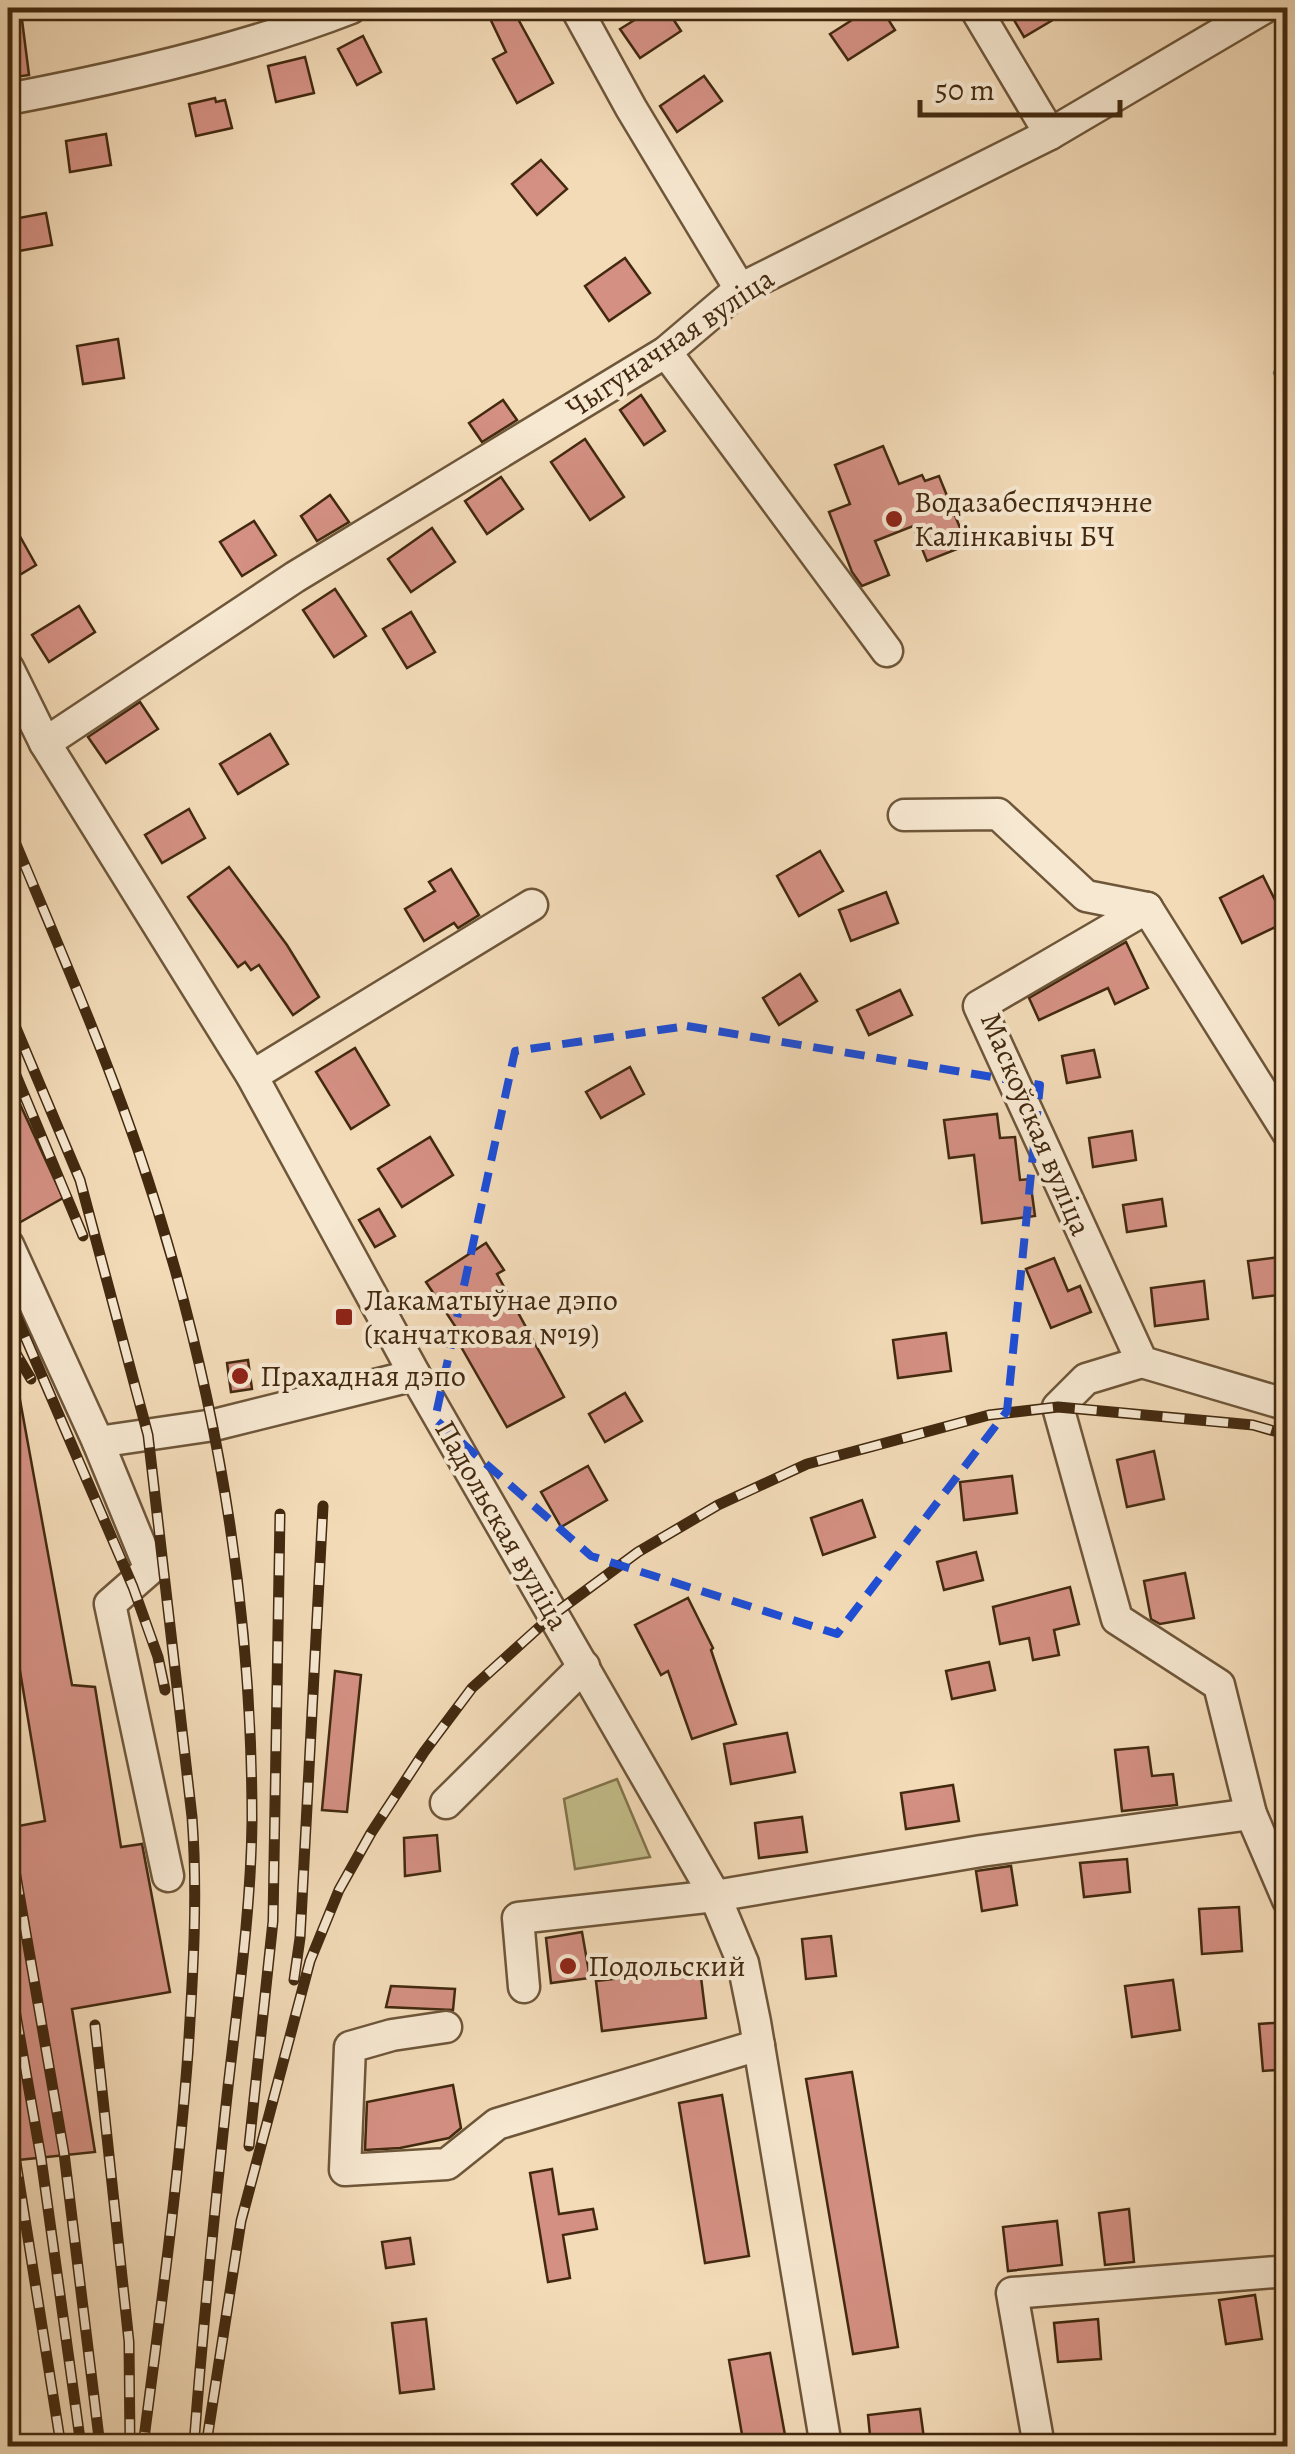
<svg xmlns="http://www.w3.org/2000/svg" width="1295" height="2454" font-family="Alegreya,serif">
<style>
.green{fill:#c3be8a;stroke:#82744c;stroke-width:2.5}
.lines{fill:none;stroke-linecap:round;stroke-linejoin:round}
.stream{stroke:#798073;stroke-width:8}
.building{fill:#d49083;stroke:#42290f;stroke-width:2.5}
.minor-casing{stroke:#6e5639;stroke-width:35}
.minor{stroke:#f7e8d1;stroke-width:30}
.rail-casing{stroke:#42290f;stroke-width:11}
.rail{stroke:#f7e8d1;stroke-width:8;stroke-dasharray:22;stroke-linecap:butt}
.marked{fill:none;stroke:#1d4ed8;stroke-width:8;stroke-dasharray:20 12;stroke-linejoin:round}
.poi-dot{fill:#8f2418;stroke:#f7e8d1;stroke-width:4}
.labels{text-anchor:middle;dominant-baseline:central;stroke-width:8;stroke-linejoin:round;paint-order:stroke}
.street-label{font-size:30px;fill:#42290f;stroke:#f7e8d1}
.poi-label{font-size:30px;fill:#42290f;stroke:#f7e8d1;text-anchor:start}
</style>
<rect width="100%" height="100%" fill="#f3dbb8"/>
<filter id="stains"><feTurbulence type="fractalNoise" baseFrequency=".002" numOctaves="4"/><feColorMatrix values="0 0 0 0 .2 0 0 0 0 .09 0 0 0 0 .02 0 0 0 .5 -.17"/></filter>
<radialGradient id="worn" r=".72"><stop offset=".6" stop-color="#630" stop-opacity="0"/><stop offset="1" stop-color="#630" stop-opacity=".3"/></radialGradient>
<!-- green -->
<polygon class="green" points="617,1779 650,1857 575,1869 564,1799"/>
<g class="lines">
<!-- stream -->
<polyline class="stream" points="1277,373 1288,388"/>
</g>
<!-- building -->
<g class="building">
<polygon points="485,8 512,8 553,83 517,103 493,59 506,52"/>
<polygon points="654,8 666,8 681,31 640,58 620,29"/>
<polygon points="871,8 881,8 895,30 848,60 830,34"/>
<polygon points="1007,8 1073,8 1024,37"/>
<polygon points="21,12 29,75 8,78 8,13"/>
<polygon points="363,36 381,72 357,85 338,49"/>
<polygon points="305,57 314,93 276,102 268,66"/>
<polygon points="704,76 722,101 677,132 660,106"/>
<polygon points="215,98 216,102 225,100 232,128 196,136 189,104"/>
<polygon points="106,134 111,165 70,172 66,141"/>
<polygon points="541,160 567,189 537,215 512,184"/>
<polygon points="46,213 52,245 8,253 8,220"/>
<polygon points="625,258 650,293 609,321 585,286"/>
<polygon points="118,339 124,378 83,384 77,346"/>
<polygon points="641,395 665,431 644,445 620,410"/>
<polygon points="503,400 517,420 482,442 469,423"/>
<polygon points="585,439 624,497 590,520 551,462"/>
<polygon points="883,446 899,484 922,475 925,481 939,476 967,545 927,561 913,526 875,541 889,575 862,586 852,572 829,512 850,504 835,465"/>
<polygon points="501,477 523,509 487,534 465,501"/>
<polygon points="330,495 349,522 317,541 301,516"/>
<polygon points="8,515 36,565 8,582"/>
<polygon points="254,521 276,555 242,576 220,542"/>
<polygon points="432,528 455,562 411,592 388,559"/>
<polygon points="335,589 366,636 334,657 303,610"/>
<polygon points="79,606 95,632 49,662 32,635"/>
<polygon points="411,612 435,652 407,668 383,629"/>
<polygon points="140,702 158,729 106,763 88,737"/>
<polygon points="270,734 288,764 238,794 220,764"/>
<polygon points="189,809 205,838 162,863 145,835"/>
<polygon points="820,851 843,891 799,916 777,876"/>
<polygon points="229,867 287,945 319,997 293,1015 259,965 251,970 245,962 238,967 188,897"/>
<polygon points="451,869 479,915 458,928 454,923 424,941 405,909 435,891 429,882"/>
<polygon points="1263,876 1286,922 1242,943 1220,898"/>
<polygon points="886,892 898,923 851,941 839,910"/>
<polygon points="1126,942 1148,988 1115,1004 1108,988 1039,1020 1029,998"/>
<polygon points="800,974 817,1001 779,1025 763,998"/>
<polygon points="900,990 912,1015 869,1035 857,1010"/>
<polygon points="355,1048 389,1105 351,1129 316,1072"/>
<polygon points="1094,1050 1100,1077 1067,1083 1062,1056"/>
<polygon points="630,1067 644,1094 601,1118 586,1092"/>
<polygon points="8,1078 63,1198 17,1224 8,1203"/>
<polygon points="997,1114 1000,1138 1015,1137 1020,1180 1030,1179 1035,1216 982,1223 974,1155 949,1158 944,1120"/>
<polygon points="1132,1131 1136,1160 1093,1167 1089,1138"/>
<polygon points="430,1137 453,1175 402,1207 378,1169"/>
<polygon points="1162,1199 1166,1226 1127,1232 1123,1205"/>
<polygon points="379,1209 395,1236 375,1247 359,1220"/>
<polygon points="486,1243 504,1270 497,1274 564,1397 507,1427 456,1338 461,1335 426,1282"/>
<polygon points="1288,1256 1288,1294 1253,1298 1248,1261"/>
<polygon points="1054,1258 1068,1291 1080,1286 1091,1312 1051,1328 1026,1269"/>
<polygon points="1204,1281 1208,1319 1155,1326 1151,1288"/>
<polygon points="946,1333 951,1371 898,1378 893,1340"/>
<polygon points="248,1360 252,1389 231,1392 227,1363"/>
<polygon points="18,1389 72,1685 95,1687 121,1847 142,1844 170,1992 72,2009 95,2152 8,2161 8,1828 45,1821 8,1599 8,1390"/>
<polygon points="625,1393 642,1421 605,1442 589,1414"/>
<polygon points="1154,1451 1164,1499 1127,1507 1117,1460"/>
<polygon points="588,1466 607,1500 561,1527 541,1492"/>
<polygon points="1012,1476 1017,1513 964,1520 960,1482"/>
<polygon points="862,1500 875,1537 823,1555 811,1518"/>
<polygon points="976,1552 983,1580 944,1590 937,1562"/>
<polygon points="1185,1573 1194,1618 1160,1624 1151,1619 1144,1581"/>
<polygon points="1070,1587 1079,1624 1054,1630 1059,1655 1033,1660 1029,1638 1000,1644 993,1607"/>
<polygon points="688,1598 713,1648 711,1650 736,1724 692,1739 668,1671 661,1675 635,1625"/>
<polygon points="989,1662 995,1690 952,1699 946,1671"/>
<polygon points="335,1671 361,1675 347,1812 322,1810"/>
<polygon points="787,1733 795,1772 731,1784 724,1744"/>
<polygon points="1148,1747 1152,1776 1173,1774 1177,1805 1122,1811 1115,1750"/>
<polygon points="953,1785 959,1821 906,1829 901,1793"/>
<polygon points="802,1817 807,1852 759,1858 755,1823"/>
<polygon points="437,1835 440,1871 405,1876 404,1838"/>
<polygon points="1127,1859 1130,1892 1084,1897 1080,1863"/>
<polygon points="1011,1866 1017,1905 982,1911 976,1871"/>
<polygon points="1239,1907 1242,1951 1202,1954 1199,1909"/>
<polygon points="582,1932 590,1978 551,1983 546,1938"/>
<polygon points="831,1936 836,1976 806,1979 802,1939"/>
<polygon points="700,1969 706,2018 602,2031 596,1981"/>
<polygon points="1173,1980 1180,2030 1132,2037 1125,1986"/>
<polygon points="391,1986 455,1989 453,2010 386,2007"/>
<polygon points="1288,2022 1288,2069 1263,2071 1259,2024"/>
<polygon points="852,2072 898,2347 853,2354 806,2079"/>
<polygon points="453,2085 461,2128 449,2138 400,2148 365,2150 367,2102"/>
<polygon points="722,2095 749,2256 705,2263 679,2103"/>
<polygon points="552,2169 559,2214 593,2209 597,2229 563,2235 570,2278 548,2282 530,2173"/>
<polygon points="1129,2209 1134,2262 1105,2265 1099,2213"/>
<polygon points="1057,2221 1062,2265 1008,2271 1003,2227"/>
<polygon points="410,2238 414,2264 386,2268 382,2242"/>
<polygon points="1255,2295 1262,2339 1226,2344 1219,2300"/>
<polygon points="426,2319 434,2389 400,2393 392,2323"/>
<polygon points="1098,2319 1101,2359 1058,2362 1054,2323"/>
<polygon points="770,2353 787,2446 744,2446 729,2360"/>
<polygon points="920,2409 925,2446 871,2446 868,2415"/>
</g>
<g class="lines">
<!-- minor casing -->
<g class="minor-casing">
<g id="minor">
<polyline points="576,8 631,108 740,289"/>
<polyline points="975,8 1050,134"/>
<path d="M8,99C119,78 246,49 351,8"/>
<polyline points="666,352 887,651"/>
<polyline points="8,668 45,743 252,1076 415,1375 715,1896 743,1963 755,2022 826,2446"/>
<polyline points="45,743 295,577 666,352 740,289 1050,134 1264,8"/>
<polyline points="904,815 998,814 1086,896 1147,908"/>
<polyline points="1147,908 979,1006 1142,1362 1288,1405"/>
<polyline points="1147,908 1288,1133"/>
<polyline points="252,1076 532,905"/>
<polyline points="8,1245 98,1442 150,1569 110,1604 168,1876"/>
<polyline points="1142,1362 1086,1379 1058,1407 1117,1619 1219,1685 1251,1814 1288,1900"/>
<polyline points="98,1442 214,1425 415,1375"/>
<polyline points="446,1803 584,1666"/>
<polyline points="524,1987 518,1918 715,1896 981,1851 1251,1814"/>
<polyline points="446,2027 392,2035 350,2047 345,2170 447,2164 497,2124 759,2045"/>
<polyline points="1039,2446 1012,2293 1288,2271"/>
</g>
</g>
<!-- minor -->
<use href="#minor" class="minor"/>
<!-- rail casing -->
<g class="rail-casing">
<g id="rail">
<path d="M8,825C53,933 100,1040 138,1150C212,1367 252,1592 252,1821C251,1910 238,1999 228,2087C215,2206 203,2325 194,2444"/>
<path d="M8,1009L80,1180L148,1435L192,1817C198,1897 193,1974 188,2053C178,2185 160,2315 143,2446"/>
<polyline points="8,1056 83,1236"/>
<polyline points="8,1297 133,1587 158,1657 165,1690"/>
<polyline points="8,1340 31,1379"/>
<polyline points="8,1830 64,2153 100,2446"/>
<polyline points="8,1970 41,2158 81,2446"/>
<polyline points="294,1980 300,1938 323,1506"/>
<polyline points="95,2025 129,2342 130,2446"/>
<polyline points="8,2112 61,2446"/>
<polyline points="249,2146 273,1921 280,1514"/>
<polyline points="8,2426 12,2446"/>
<polyline points="206,2446 241,2221 310,1961 339,1890 371,1833 424,1752 472,1688 554,1614 638,1552 718,1505 807,1464 989,1415 1058,1407 1253,1425 1288,1435"/>
</g>
</g>
<!-- rail -->
<use href="#rail" class="rail"/>
</g>
<!-- marked area -->
<path class="marked" d="M687,1026L1040,1085L1007,1411L837,1634L591,1556L435,1419L515,1051Z"/>
<!-- markers -->
<g class="poi-dot">
<circle cx="894" cy="519" r="10"/>
<rect x="334" y="1307" width="20" height="20" rx="5"/>
<circle cx="240" cy="1376" r="10"/>
<circle cx="568" cy="1966" r="10"/>
</g>
<g class="labels">
<!-- street labels -->
<g class="street-label">
<text transform="translate(670 343) rotate(-34)">Чыгуначная вуліца</text>
<text transform="translate(1036 1124) rotate(67)">Маскоўская вуліца</text>
<text transform="translate(502 1525) rotate(60)">Падольская вуліца</text>
</g>
<!-- poi labels -->
<g class="poi-label">
<text x="914" y="502">Водазабеспячэнне<tspan x="914" dy="34">Калінкавічы БЧ</tspan></text>
<text x="364" y="1300">Лакаматыўнае дэпо<tspan x="364" dy="34">(канчатковая №19)</tspan></text>
<text x="260" y="1376">Прахадная дэпо</text>
<text x="588" y="1966">Подольский</text>
</g>
</g>
<!-- margin -->
<rect width="1295" height="2454" fill="none" stroke="#f3dbb8" stroke-width="40"/>
<rect x="10" y="10" width="1275" height="2434" fill="none" stroke="#42290f" stroke-width="5"/>
<rect x="20" y="20" width="1255" height="2414" fill="none" stroke="#42290f" stroke-width="2.5"/>
<!-- scale -->
<path d="M920 100v15h200v-15" fill="none" stroke="#42290f" stroke-width="5"/>
<text x="935" y="100" font-size="30" fill="#42290f" stroke="#f7e8d1" stroke-width="8" paint-order="stroke">50 m</text>
<rect width="100%" height="100%" filter="url(#stains)"/>
<rect width="100%" height="100%" fill="url(#worn)"/>
</svg>
